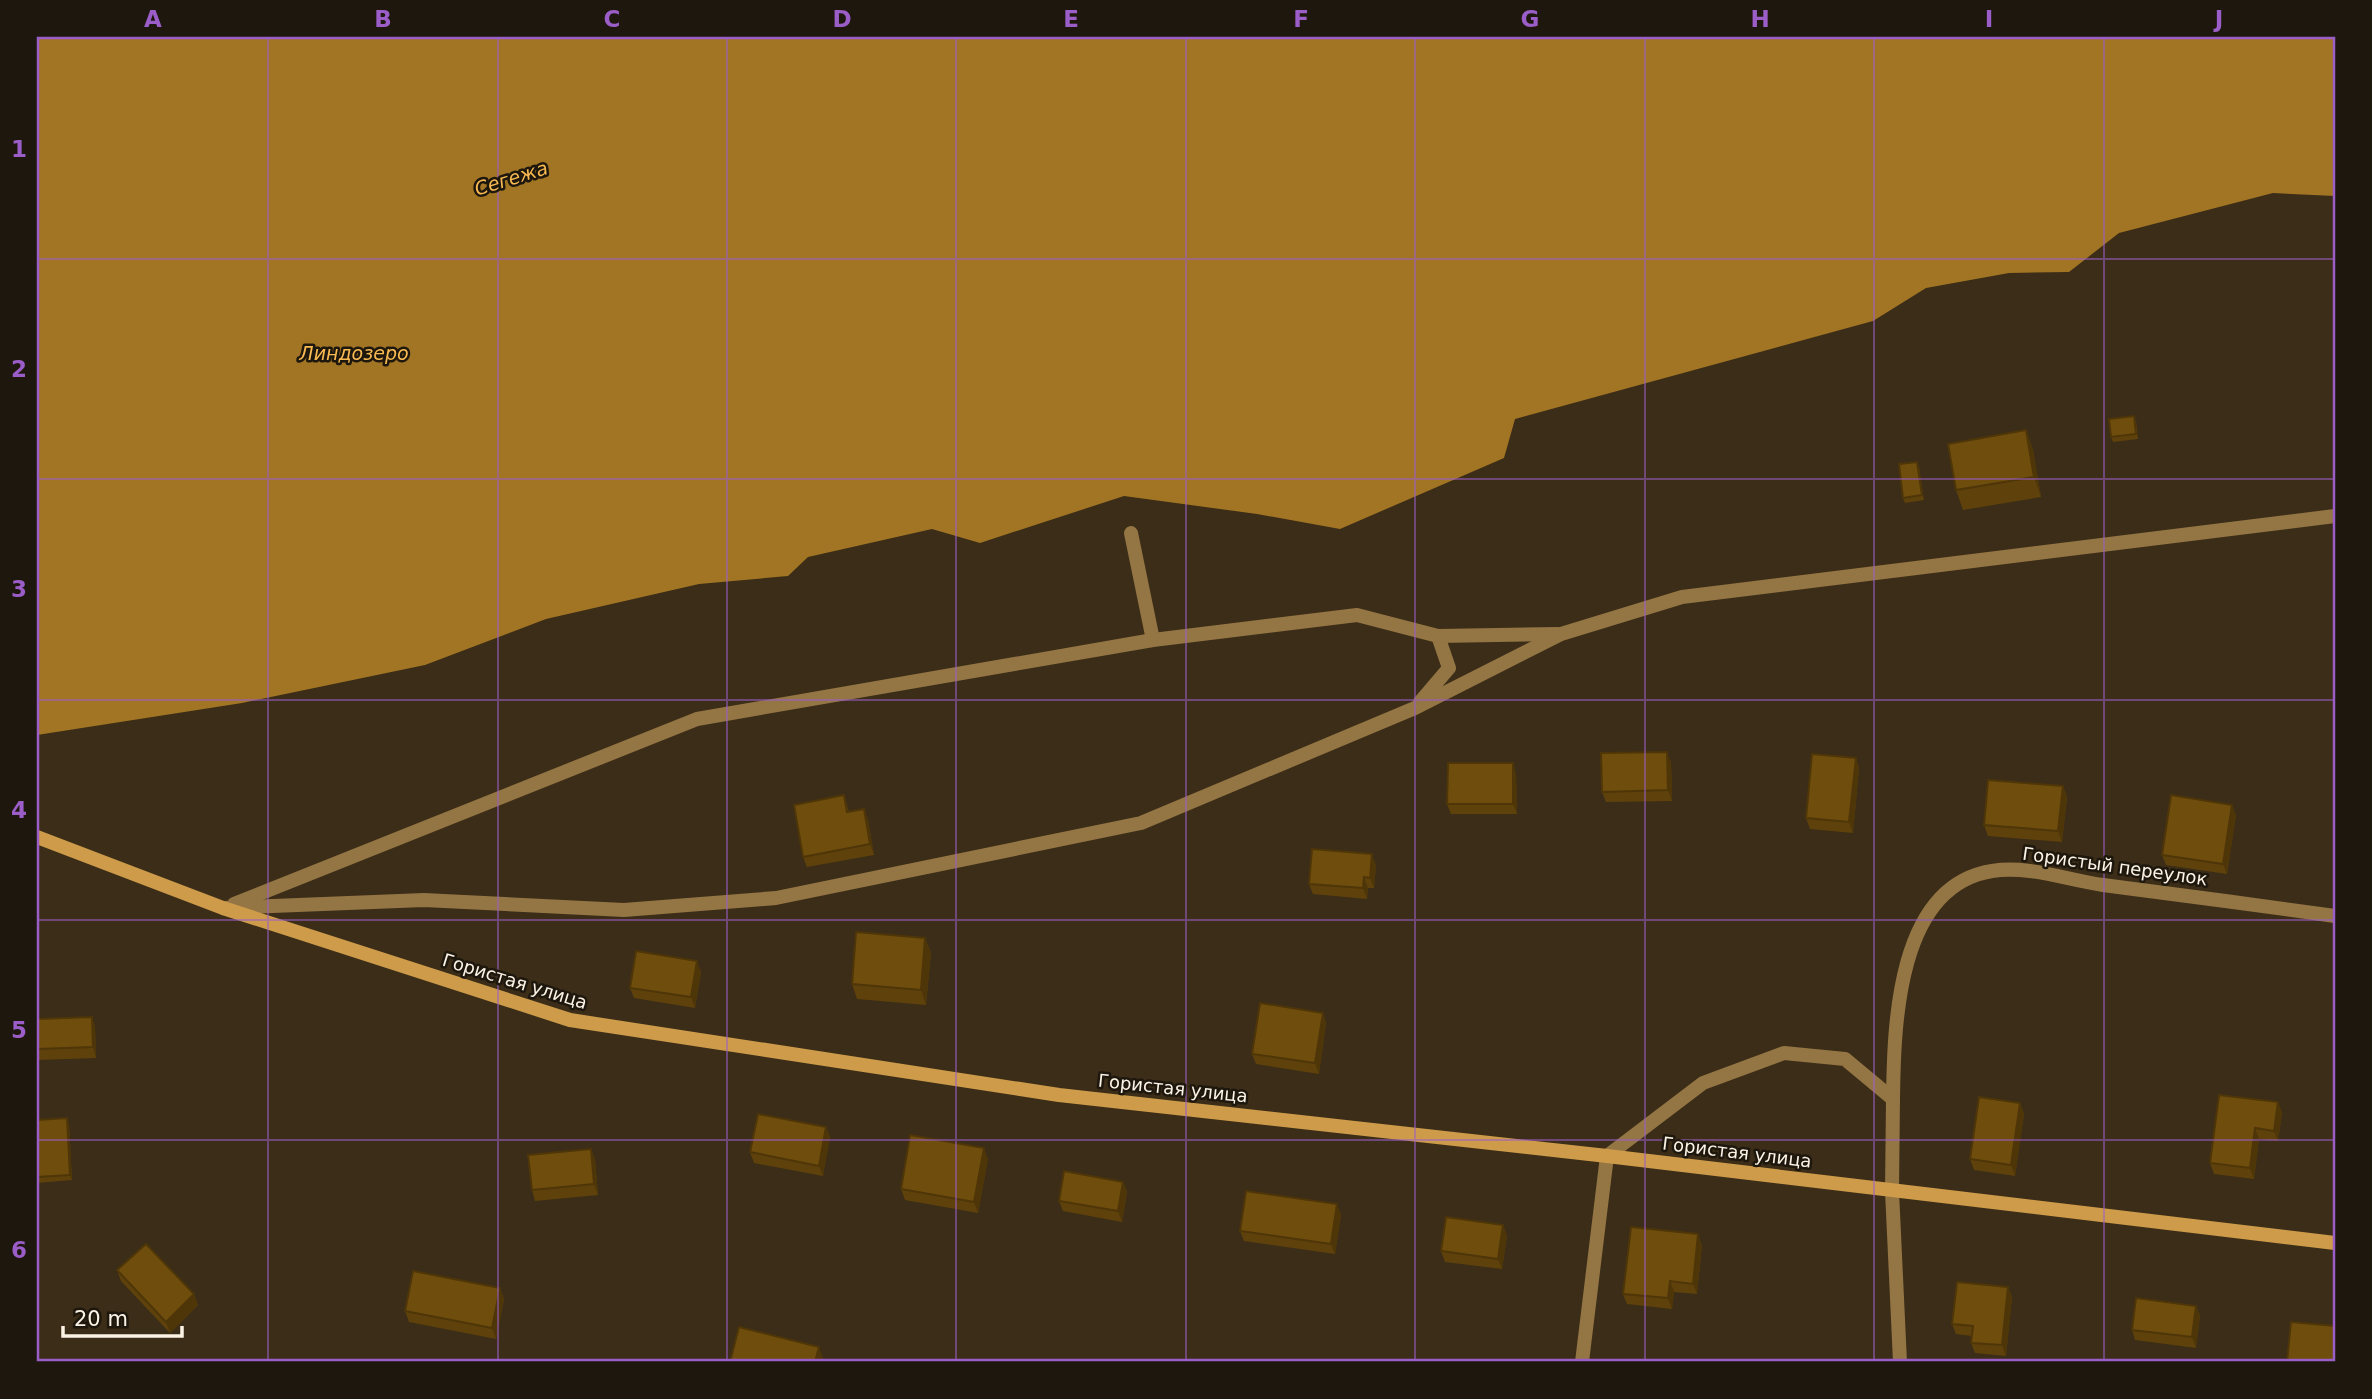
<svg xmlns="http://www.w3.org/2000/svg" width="2372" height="1399" font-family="'DejaVu Sans',sans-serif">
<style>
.water{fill:#a27524}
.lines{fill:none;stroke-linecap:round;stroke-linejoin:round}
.lane{stroke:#947544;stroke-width:14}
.street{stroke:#947544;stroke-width:14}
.secondary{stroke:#cd9b49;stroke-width:14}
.wall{fill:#5f420b}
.shaded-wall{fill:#4e3609}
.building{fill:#6f4d0d;stroke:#4e3609;stroke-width:2}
.grid{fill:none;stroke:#9b5ec8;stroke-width:2;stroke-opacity:0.55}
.labels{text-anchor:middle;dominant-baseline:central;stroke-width:5;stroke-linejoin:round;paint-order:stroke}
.street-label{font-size:18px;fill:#fcf3e5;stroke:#1d170d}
.water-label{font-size:19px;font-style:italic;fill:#f9ba51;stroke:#1d170d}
.neatline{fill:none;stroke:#9b5ec8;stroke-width:2.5}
.grid-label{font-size:23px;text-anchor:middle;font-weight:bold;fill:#9b5ec8}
</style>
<rect width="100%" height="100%" fill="#3b2d17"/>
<!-- water -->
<polygon class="water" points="37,37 2335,37 2335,196 2273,193 2119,233 2069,272 2009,273 1926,288 1873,321 1515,419 1504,458 1340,529 1257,514 1124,496 980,543 932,529 808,557 788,576 699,584 546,619 425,665 242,703 37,735"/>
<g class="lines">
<!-- lane -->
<g class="lane">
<polyline points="1131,533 1153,640"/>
<polyline points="1420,702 1449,668 1438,636"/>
<polyline points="234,904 697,719 1153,640 1357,615 1438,636 1557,634"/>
<polyline points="224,908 424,900 624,910 776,898 1141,823 1415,708 1561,634 1682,597 2335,516"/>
<polyline points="1892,1191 1900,1362"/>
</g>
<!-- street -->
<g class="street">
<path d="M1893,1099C1894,1024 1897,886 1992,871C2028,865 2067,880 2103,885C2180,895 2258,905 2335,916"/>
<polyline points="1582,1362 1607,1156 1703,1083 1784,1053 1845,1059 1893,1099 1892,1191"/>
</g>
<!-- secondary -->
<polyline class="secondary" points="37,837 223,908 570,1020 1059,1095 1607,1156 2335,1243"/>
</g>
<!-- wall -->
<g class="wall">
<polygon points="2136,421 2138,439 2113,442 2111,437"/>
<polygon points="2026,430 2033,450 2041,497 1963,510 1956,490"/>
<polygon points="1919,467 1924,500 1905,503 1903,498"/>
<polygon points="1856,758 1859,769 1853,833 1810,829 1806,818"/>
<polygon points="1671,762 1672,801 1606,802 1602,792"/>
<polygon points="1516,774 1517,814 1451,814 1447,804"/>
<polygon points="2063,786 2067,797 2062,842 1988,836 1984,825"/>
<polygon points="844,795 849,812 864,809 868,820 874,855 807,867 803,857"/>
<polygon points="2236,815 2227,874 2166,865 2162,855"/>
<polygon points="1376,865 1374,888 1368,888 1367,899 1313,894 1309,884"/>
<polygon points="925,938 931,953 926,1005 857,999 852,984"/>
<polygon points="701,972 695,1008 634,998 630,988"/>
<polygon points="1323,1013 1326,1023 1319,1074 1256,1064 1252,1054"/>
<polygon points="92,1017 95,1027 96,1058 37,1060 37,1019"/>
<polygon points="2278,1102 2282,1113 2278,1141 2259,1139 2254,1179 2214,1174 2210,1163"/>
<polygon points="2020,1103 2024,1114 2015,1176 1974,1170 1970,1159"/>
<polygon points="67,1118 69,1124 72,1180 37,1183 37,1120"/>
<polygon points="826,1127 830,1137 823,1176 754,1163 750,1152"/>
<polygon points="595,1159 598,1195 535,1201 532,1190"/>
<polygon points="988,1159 978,1213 905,1200 901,1189"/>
<polygon points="1123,1182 1127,1192 1122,1222 1063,1211 1059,1201"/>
<polygon points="1341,1215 1335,1254 1244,1241 1240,1231"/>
<polygon points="1503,1225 1507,1236 1502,1269 1445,1262 1441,1251"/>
<polygon points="1702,1245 1697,1294 1674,1292 1672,1309 1627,1304 1623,1294"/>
<polygon points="117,1270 194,1294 198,1305 170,1333 121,1281"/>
<polygon points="2008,1287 2012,1297 2006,1356 1975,1353 1971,1343 1972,1336 1956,1334 1952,1324"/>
<polygon points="500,1288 504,1299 496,1339 409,1322 405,1311"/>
<polygon points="2196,1306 2200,1316 2196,1348 2135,1340 2132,1330"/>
</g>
<!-- shaded-wall -->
<g class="shaded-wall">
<polygon points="2026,430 2033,450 2041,497 2034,477"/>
<polygon points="1917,462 1919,467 1924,500 1922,495"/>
<polygon points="1667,752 1671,762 1672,801 1668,790"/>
<polygon points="1856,758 1859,769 1853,833 1849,822"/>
<polygon points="1513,763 1516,774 1517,814 1513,804"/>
<polygon points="2063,786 2067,797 2062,842 2058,831"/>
<polygon points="2232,805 2236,815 2227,874 2223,864"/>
<polygon points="864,809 868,820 874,855 870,844"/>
<polygon points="1372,854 1376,865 1374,888 1370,878"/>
<polygon points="1364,877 1368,888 1367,899 1363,888"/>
<polygon points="925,938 931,953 926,1005 921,990"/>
<polygon points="697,961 701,972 695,1008 691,997"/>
<polygon points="1323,1013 1326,1023 1319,1074 1315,1063"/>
<polygon points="92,1017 95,1027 96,1058 93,1047"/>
<polygon points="2278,1102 2282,1113 2278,1141 2274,1131"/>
<polygon points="2020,1103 2024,1114 2015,1176 2011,1165"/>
<polygon points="67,1118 69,1124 72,1180 70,1175"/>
<polygon points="826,1127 830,1137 823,1176 819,1166"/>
<polygon points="2255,1128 2259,1139 2254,1179 2250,1168"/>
<polygon points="984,1148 988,1159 978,1213 974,1202"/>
<polygon points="591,1149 595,1159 598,1195 594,1184"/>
<polygon points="1123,1182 1127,1192 1122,1222 1118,1211"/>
<polygon points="1337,1204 1341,1215 1335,1254 1331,1244"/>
<polygon points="1503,1225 1507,1236 1502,1269 1498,1259"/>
<polygon points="1698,1234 1702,1245 1697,1294 1693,1284"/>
<polygon points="1670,1281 1674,1292 1672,1309 1668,1298"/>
<polygon points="2008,1287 2012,1297 2006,1356 2002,1345"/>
<polygon points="500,1288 504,1299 496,1339 492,1328"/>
<polygon points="194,1294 198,1305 170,1333 166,1322"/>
<polygon points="2196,1306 2200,1316 2196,1348 2192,1337"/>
<polygon points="819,1347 823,1358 822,1362 815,1362"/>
</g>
<!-- building -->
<g class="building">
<polygon points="2134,416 2136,434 2111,437 2109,419"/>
<polygon points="2026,430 2034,477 1956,490 1948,444"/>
<polygon points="1917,462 1922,495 1903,498 1899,464"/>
<polygon points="1667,752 1668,790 1602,792 1601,753"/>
<polygon points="1812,754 1856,758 1849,822 1806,818"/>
<polygon points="1448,763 1513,763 1513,804 1447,804"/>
<polygon points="1988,780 2063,786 2058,831 1984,825"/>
<polygon points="844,795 847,812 864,809 870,844 803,857 794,805"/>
<polygon points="2171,795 2232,805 2223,864 2162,855"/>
<polygon points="1312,849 1372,854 1370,878 1364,877 1363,888 1309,884"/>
<polygon points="856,932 925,938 921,990 852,984"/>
<polygon points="636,951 697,961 691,997 630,988"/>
<polygon points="1260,1003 1323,1013 1315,1063 1252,1054"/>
<polygon points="92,1017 93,1047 37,1049 37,1019"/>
<polygon points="2219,1095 2278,1102 2274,1131 2255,1128 2250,1168 2210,1163"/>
<polygon points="1979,1097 2020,1103 2011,1165 1970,1159"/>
<polygon points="758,1114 826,1127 819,1166 750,1152"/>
<polygon points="67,1118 70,1175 37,1177 37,1120"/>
<polygon points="910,1135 984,1148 974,1202 901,1189"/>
<polygon points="591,1149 594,1184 532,1190 528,1155"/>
<polygon points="1064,1171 1123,1182 1118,1211 1059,1201"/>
<polygon points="1246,1191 1337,1204 1331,1244 1240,1231"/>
<polygon points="1446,1217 1503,1225 1498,1259 1441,1251"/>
<polygon points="1631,1227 1698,1234 1693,1284 1670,1281 1668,1298 1623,1294"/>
<polygon points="146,1244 194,1294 166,1322 117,1270"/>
<polygon points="413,1271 500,1288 492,1328 405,1311"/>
<polygon points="1957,1282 2008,1287 2002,1345 1971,1343 1973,1326 1952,1324"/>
<polygon points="2136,1298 2196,1306 2192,1337 2132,1330"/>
<polygon points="2291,1322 2335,1326 2335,1362 2287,1362"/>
<polygon points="739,1327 819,1347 815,1362 730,1362"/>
</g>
<!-- grid -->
<path class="grid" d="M268,37V1362M498,37V1362M727,37V1362M956,37V1362M1186,37V1362M1415,37V1362M1645,37V1362M1874,37V1362M2104,37V1362M37,259H2335M37,479H2335M37,700H2335M37,920H2335M37,1140H2335"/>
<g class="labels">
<!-- street labels -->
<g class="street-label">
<text transform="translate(2115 866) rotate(8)">Гористый переулок</text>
<text transform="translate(515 981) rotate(17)">Гористая улица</text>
<text transform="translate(1173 1088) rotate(6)">Гористая улица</text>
<text transform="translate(1737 1152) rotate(7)">Гористая улица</text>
</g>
<!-- water labels -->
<g class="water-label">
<text transform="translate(511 178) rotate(-17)">Сегежа</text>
<text x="354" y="353">Линдозеро</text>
</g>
</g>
<!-- border -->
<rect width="2372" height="1399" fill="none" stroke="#1d170d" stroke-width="77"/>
<!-- scale -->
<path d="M63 1326v10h119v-10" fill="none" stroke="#fcf3e5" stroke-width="3.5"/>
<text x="74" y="1326" font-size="21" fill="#fcf3e5" stroke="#1d170d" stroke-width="5" paint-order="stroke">20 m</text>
<rect x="38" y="38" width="2296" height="1322" class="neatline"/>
<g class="grid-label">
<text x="153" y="27">A</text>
<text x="383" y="27">B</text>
<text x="612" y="27">C</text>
<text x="842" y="27">D</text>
<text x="1071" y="27">E</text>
<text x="1301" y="27">F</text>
<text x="1530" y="27">G</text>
<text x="1760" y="27">H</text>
<text x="1989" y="27">I</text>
<text x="2219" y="27">J</text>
<text x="19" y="157">1</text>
<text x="19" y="377">2</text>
<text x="19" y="597">3</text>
<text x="19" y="818">4</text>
<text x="19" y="1038">5</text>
<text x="19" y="1258">6</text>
</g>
</svg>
